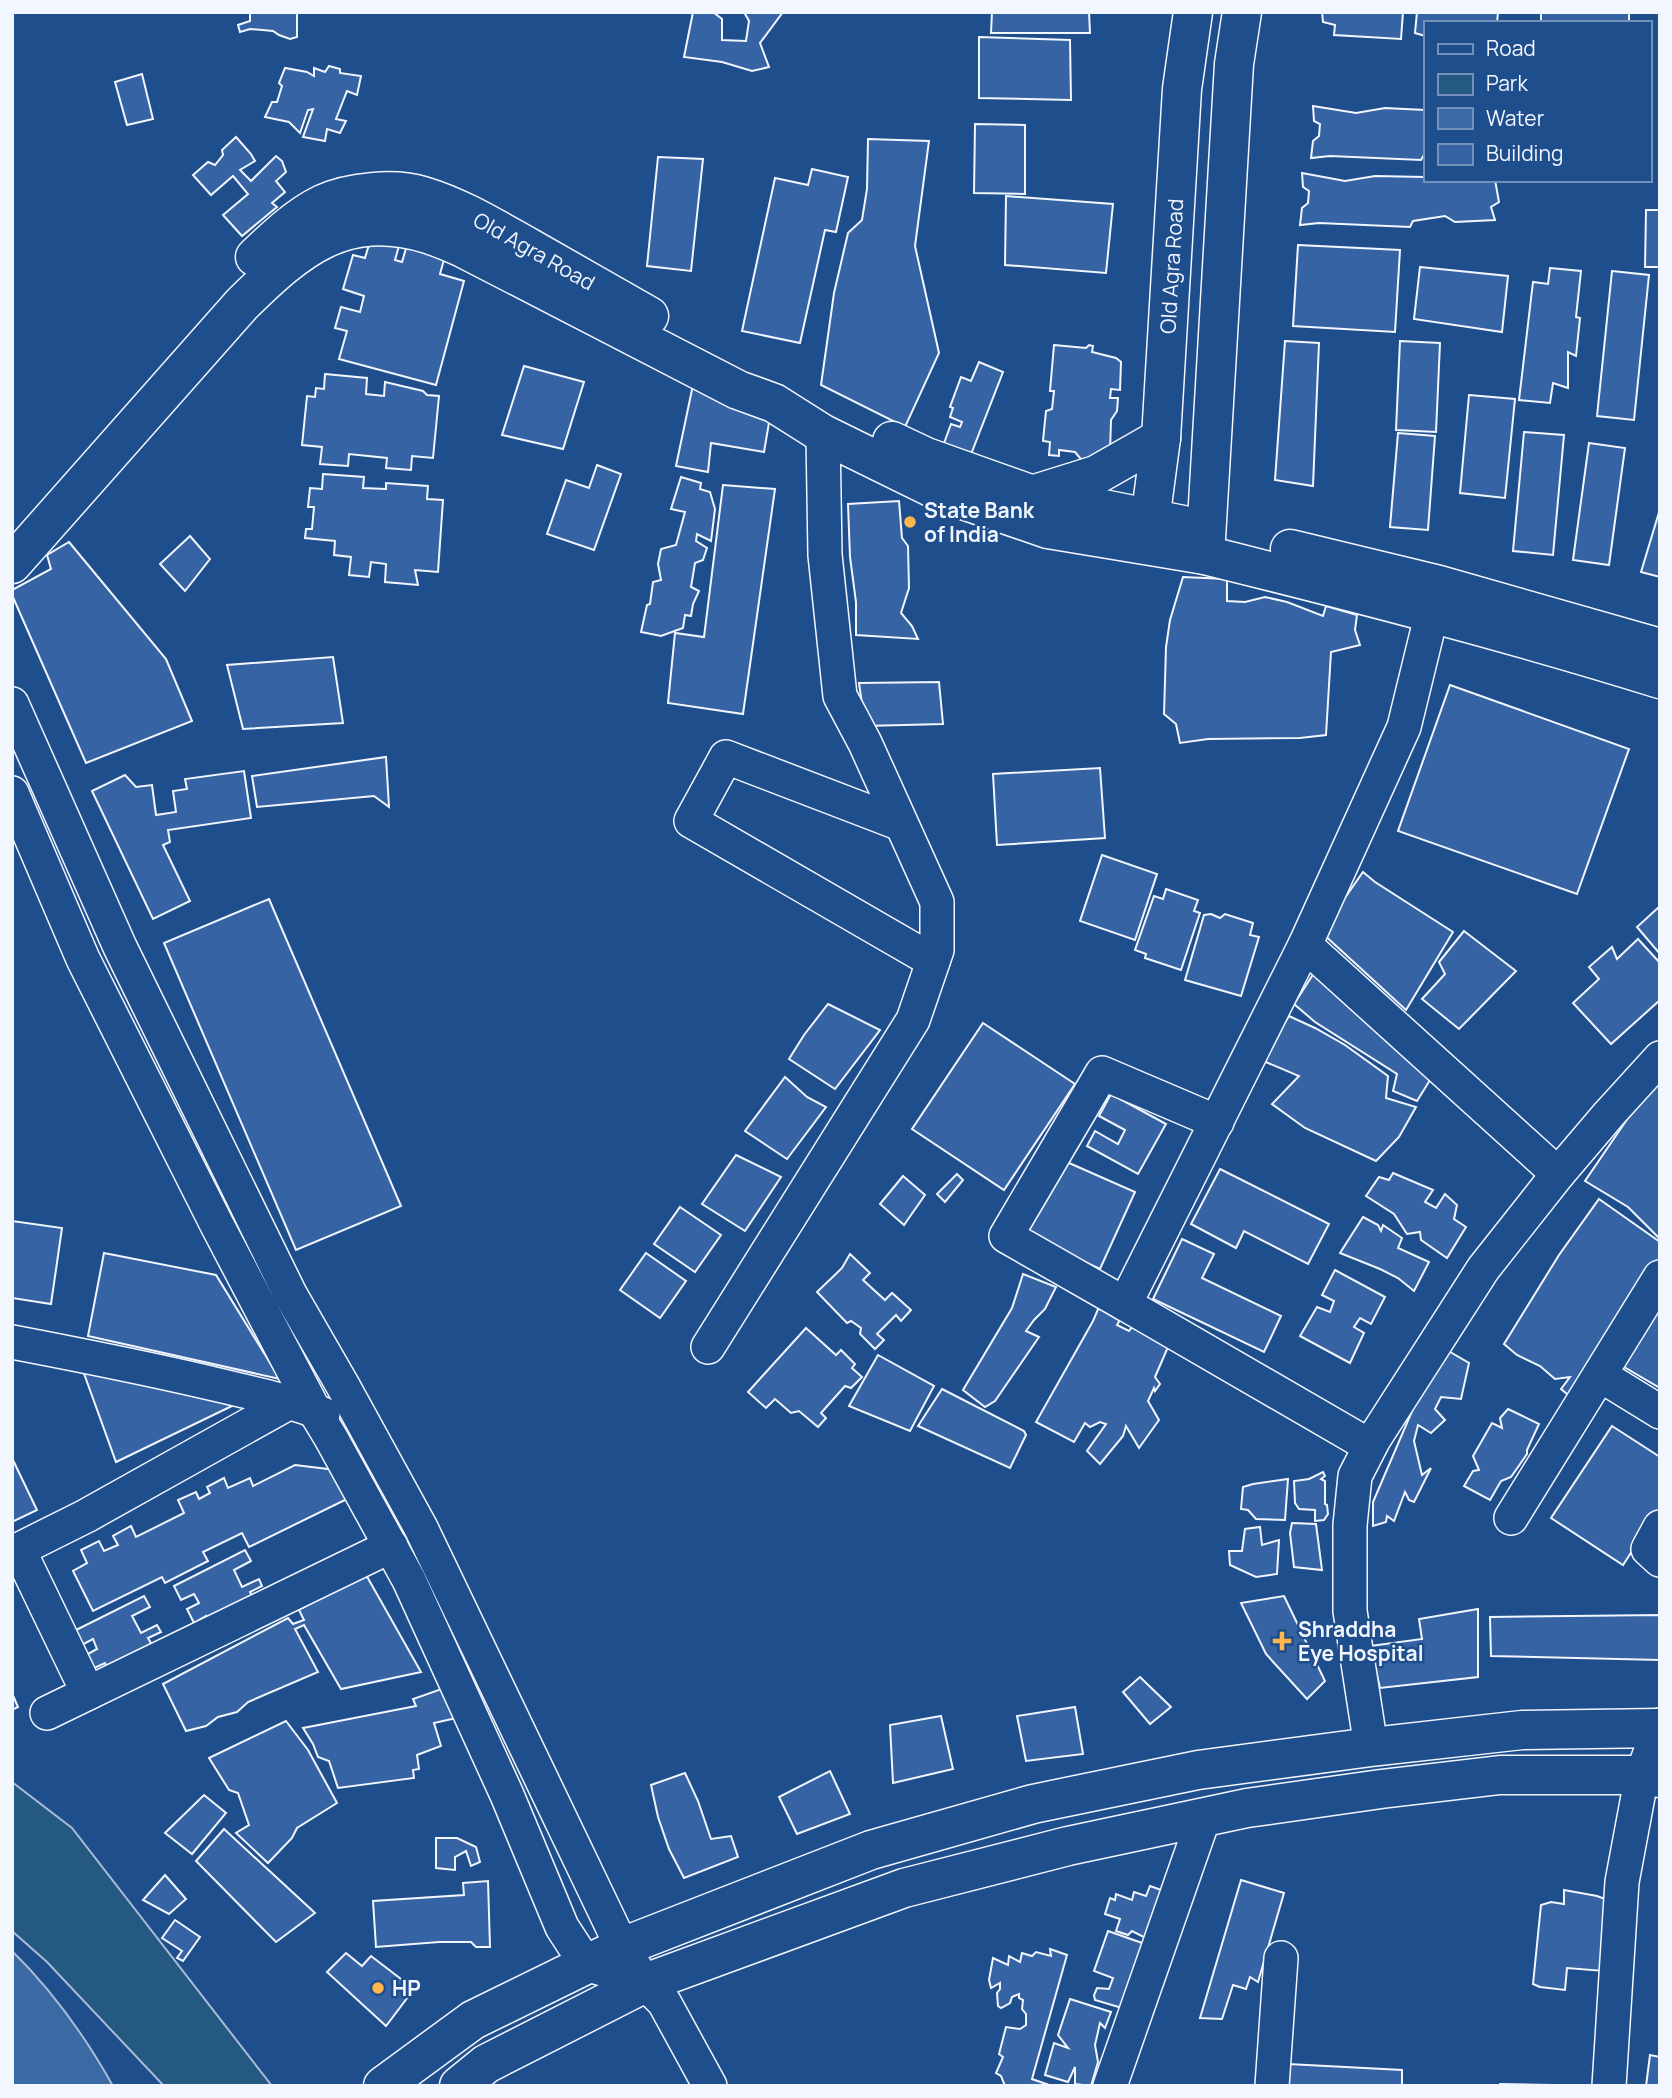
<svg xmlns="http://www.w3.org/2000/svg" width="1672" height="2098" font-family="Manrope,sans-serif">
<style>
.green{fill:#245a82;stroke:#a8bbd7;stroke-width:2}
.water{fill:#3b69a3;stroke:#a8bbd7;stroke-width:2}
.building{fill:#3563a3;stroke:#f2f6ff;stroke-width:2}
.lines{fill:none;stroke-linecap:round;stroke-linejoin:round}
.minor-casing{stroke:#f2f6ff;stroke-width:36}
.major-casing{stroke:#f2f6ff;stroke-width:41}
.highway-casing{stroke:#f2f6ff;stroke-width:41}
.minor{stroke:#1f4e8c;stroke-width:33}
.major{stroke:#1f4e8c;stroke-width:38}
.highway{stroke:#1f4e8c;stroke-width:38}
.poi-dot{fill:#ffb74d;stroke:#1f4e8c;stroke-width:2.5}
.labels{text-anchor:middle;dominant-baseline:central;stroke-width:5;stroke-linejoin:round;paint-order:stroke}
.street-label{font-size:21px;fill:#f2f6ff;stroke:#1f4e8c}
.poi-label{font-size:21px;font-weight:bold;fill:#f2f6ff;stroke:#1f4e8c;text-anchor:start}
</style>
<rect width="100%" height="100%" fill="#1f4e8c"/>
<!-- green -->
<polygon class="green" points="12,1782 72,1828 272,2086 164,2086 47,1962 12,1931"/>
<!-- water -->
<path class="water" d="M12,1951C53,1991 85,2036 113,2086H12Z"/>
<!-- building -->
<g class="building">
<polygon points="250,12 297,12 297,37 290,39 279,35 273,31 250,29 240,32 238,25 250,21"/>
<polygon points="693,12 713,12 722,19 722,40 746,41 749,21 744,12 783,12 760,43 769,67 752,71 722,62 684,57"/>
<polygon points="992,12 1089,12 1090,33 991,33"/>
<polygon points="1322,12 1403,12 1401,39 1334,35 1335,25 1323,22"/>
<polygon points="1417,12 1498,12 1497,23 1425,23 1425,36 1415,33"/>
<rect x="1541" y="12" width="88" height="11"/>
<polygon points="979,37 1070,40 1071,100 979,98"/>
<polygon points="329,66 340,69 340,73 361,76 357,95 347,91 336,119 346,121 340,133 327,129 325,141 303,137 313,109 308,110 300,133 289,122 265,117 272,102 277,102 282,86 279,83 285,68 307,72 314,76 314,68 325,72"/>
<polygon points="142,74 153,119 127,125 115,82"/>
<polygon points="1313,106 1356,113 1385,108 1425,110 1425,153 1421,160 1330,156 1311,158 1313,141 1319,136 1320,124 1314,121"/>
<polygon points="975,124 1025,125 1025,194 974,193"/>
<polygon points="236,137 251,154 255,161 240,170 251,181 276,156 282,161 286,172 276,181 285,192 272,203 277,207 242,236 223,215 248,194 233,176 211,195 193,175 208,162 215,165 223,155 222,150"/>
<polygon points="868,139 929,141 915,246 939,353 905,427 821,385 834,293 848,233 862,220 867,189"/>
<polygon points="658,157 703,159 691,271 647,266"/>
<polygon points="812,169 848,177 836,232 825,230 800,343 742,331 775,178 808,185"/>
<polygon points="1302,173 1345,181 1375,176 1425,177 1425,180 1495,180 1499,202 1491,207 1495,220 1455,222 1445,216 1413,221 1410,227 1319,223 1300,225 1302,208 1308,203 1309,191 1303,187"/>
<polygon points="1006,196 1113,204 1106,273 1005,265"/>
<polygon points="1646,210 1660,210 1660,267 1645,267"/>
<polygon points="371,238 399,246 395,260 402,262 407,245 445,256 440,274 464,281 436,385 339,359 347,331 335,328 341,307 360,312 364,296 343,289 353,255 365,258"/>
<polygon points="1298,245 1400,250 1395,332 1293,326"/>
<polygon points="1420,267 1508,276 1502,332 1414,319"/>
<polygon points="1550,268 1581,271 1576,317 1580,318 1576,356 1568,352 1568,388 1553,383 1550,403 1519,400 1533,282 1548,284"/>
<polygon points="1612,271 1649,275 1634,420 1597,416"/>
<polygon points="1285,341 1319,343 1313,486 1275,480"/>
<polygon points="1400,341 1440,343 1436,432 1396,430"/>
<polygon points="1054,345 1086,348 1089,345 1093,346 1092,352 1116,358 1121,362 1120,390 1111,389 1110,398 1118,398 1117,411 1111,420 1110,452 1090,470 1075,452 1059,450 1059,456 1049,455 1050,442 1043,441 1046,411 1052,409 1054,391 1050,391"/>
<polygon points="979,362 1003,372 968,462 943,446 951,424 960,427 962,422 950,417 953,408 950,407 961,377 971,381"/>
<polygon points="524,366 584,382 563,449 502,435"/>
<polygon points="325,374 367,378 366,394 384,396 385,382 423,391 427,395 439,396 433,458 412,456 411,470 386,468 387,458 349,454 348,466 320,464 322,447 302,445 307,396 315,397 316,388 324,389"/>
<polygon points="694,380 771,411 764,452 711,443 708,472 676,466"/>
<polygon points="1469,395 1515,399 1505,498 1460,493"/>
<polygon points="1524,432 1564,435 1553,555 1513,551"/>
<polygon points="1398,433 1435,436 1428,530 1390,527"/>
<polygon points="1589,443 1625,448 1609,565 1573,560"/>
<polygon points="597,465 621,474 594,550 547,534 566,480 589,488"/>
<polygon points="323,474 364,477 363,488 386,489 386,483 428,486 427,499 443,500 438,572 415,570 418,585 385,582 386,564 371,562 369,577 349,575 351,557 334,555 335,541 305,538 306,529 312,529 314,507 308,507 310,488 322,489"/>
<polygon points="681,477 701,483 700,489 710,492 715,509 711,541 697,534 696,541 707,548 703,560 695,563 691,587 699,591 693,604 691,616 685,615 683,628 661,636 641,632 647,605 650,604 653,582 661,580 658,564 661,549 676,545 685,512 671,509"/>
<polygon points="723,485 775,489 743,714 668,703 675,633 704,637"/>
<polygon points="899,501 902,538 908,546 909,588 901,613 912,626 918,639 856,635 856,602 850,557 848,504"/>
<polygon points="1660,509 1660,577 1641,572"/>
<polygon points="190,536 210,559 185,591 160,564"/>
<polygon points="69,542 166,659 192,721 86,763 12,595 12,590 51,569 47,555"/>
<polygon points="1183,577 1227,579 1227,601 1245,602 1265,597 1287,602 1323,616 1326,606 1357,615 1355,630 1360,645 1331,652 1326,735 1300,738 1208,739 1180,743 1176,724 1164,714 1166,647 1170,620"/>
<polygon points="333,657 343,723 243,729 227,665"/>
<polygon points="939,682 943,724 865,726 859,683"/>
<polygon points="1450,685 1629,749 1577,894 1398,831"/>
<polygon points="386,757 389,807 374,796 257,807 252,776"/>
<polygon points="1100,768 1105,838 997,845 993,774"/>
<polygon points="244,771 251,818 168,830 170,842 163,845 190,901 153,919 92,791 125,775 136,787 152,785 156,815 176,812 173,791 187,789 185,779"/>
<polygon points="1102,855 1157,874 1135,940 1080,921"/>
<polygon points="1363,872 1375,882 1453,932 1406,1010 1321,932"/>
<polygon points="1166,889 1198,900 1194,911 1200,913 1181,970 1145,958 1146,954 1135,950 1154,896 1163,899"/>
<polygon points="269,899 401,1206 296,1250 164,943"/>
<polygon points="1660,906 1660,954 1637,927"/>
<polygon points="1211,914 1220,918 1225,914 1253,923 1250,935 1259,937 1241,996 1185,980 1204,915"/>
<polygon points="1464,931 1516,971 1459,1029 1422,999 1445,974 1439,962"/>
<polygon points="1638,939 1660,963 1660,1000 1611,1044 1573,1003 1599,979 1589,967 1612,947 1617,959"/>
<polygon points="1314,973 1435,1072 1417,1101 1393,1091 1397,1074 1315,1022 1294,1004"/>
<polygon points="828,1004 880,1030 835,1089 789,1059 804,1035"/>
<polygon points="1289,1016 1315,1028 1345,1045 1388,1076 1386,1098 1416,1107 1399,1137 1376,1161 1305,1128 1272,1104 1299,1076 1261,1060"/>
<polygon points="983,1023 1075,1084 1004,1190 912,1129"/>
<polygon points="785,1077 807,1097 826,1107 787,1159 745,1131"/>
<polygon points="1660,1081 1660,1239 1628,1207 1585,1181 1628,1118"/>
<polygon points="1111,1094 1166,1124 1138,1174 1087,1146 1095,1131 1118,1144 1125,1130 1099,1116"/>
<polygon points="736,1155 781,1177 745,1231 702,1204"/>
<polygon points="1060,1159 1135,1192 1100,1269 1020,1232"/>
<polygon points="1220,1169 1329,1224 1308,1264 1244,1231 1236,1248 1191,1224"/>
<polygon points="1393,1173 1433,1190 1425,1202 1436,1208 1445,1194 1457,1205 1454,1219 1466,1227 1447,1258 1421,1240 1420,1232 1407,1234 1394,1214 1366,1196 1379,1177 1389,1180"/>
<polygon points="957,1174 963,1180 945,1202 937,1194"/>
<polygon points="903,1176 925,1195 904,1225 880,1204"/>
<polygon points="1599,1199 1660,1242 1660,1268 1572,1398 1561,1389 1570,1377 1555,1379 1540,1366 1517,1355 1504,1344 1559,1255"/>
<polygon points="680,1207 721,1235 695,1272 654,1244"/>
<polygon points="1363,1217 1378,1225 1381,1231 1383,1225 1402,1238 1398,1248 1429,1262 1414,1291 1398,1278 1380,1269 1340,1253"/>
<polygon points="12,1221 62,1228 51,1304 12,1298"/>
<polygon points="1182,1239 1214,1254 1202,1278 1281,1316 1264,1352 1153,1299"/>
<polygon points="104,1253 216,1275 280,1379 88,1336"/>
<polygon points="646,1253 686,1281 660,1318 620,1290"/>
<polygon points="850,1254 870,1273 863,1280 885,1300 892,1293 911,1310 901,1321 896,1315 877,1334 884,1340 875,1349 860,1334 861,1328 851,1321 847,1323 817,1292 842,1268"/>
<polygon points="1335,1270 1385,1297 1371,1324 1360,1318 1354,1327 1364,1333 1350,1363 1300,1336 1317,1307 1330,1312 1334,1301 1322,1295"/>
<polygon points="1023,1274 1056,1287 1045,1309 1034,1320 1026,1331 1039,1337 995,1401 985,1407 963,1390 1012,1308"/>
<polygon points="1660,1297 1660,1388 1619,1364"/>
<polygon points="1099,1307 1121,1318 1117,1325 1129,1331 1135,1323 1168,1347 1155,1377 1160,1384 1155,1391 1154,1388 1148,1401 1159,1420 1139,1448 1126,1426 1123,1436 1100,1464 1087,1451 1106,1424 1100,1422 1090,1427 1085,1423 1074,1442 1036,1422 1093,1321"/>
<polygon points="806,1328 836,1355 841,1350 855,1364 852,1368 862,1377 851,1388 845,1386 821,1413 826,1418 818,1427 799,1411 791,1413 775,1399 766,1408 748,1392"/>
<polygon points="1445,1349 1469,1363 1461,1399 1441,1397 1435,1409 1445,1420 1431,1433 1418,1425 1414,1441 1422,1475 1431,1468 1414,1502 1409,1500 1405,1492 1394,1521 1387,1516 1386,1522 1373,1526 1373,1502 1413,1409 1408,1403"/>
<polygon points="878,1355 934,1386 910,1431 849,1406"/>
<polygon points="82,1368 234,1405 116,1462"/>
<polygon points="942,1389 1024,1431 1026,1435 1010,1468 918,1426"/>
<polygon points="1508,1409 1539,1424 1527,1450 1527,1454 1511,1477 1501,1481 1490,1500 1464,1486 1473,1471 1479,1470 1473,1456 1492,1423 1502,1428 1500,1418"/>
<polygon points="1612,1426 1660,1457 1660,1508 1623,1565 1551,1518"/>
<polygon points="12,1458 37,1510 12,1522"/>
<polygon points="295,1465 336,1470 351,1497 249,1547 242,1533 203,1552 208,1561 165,1583 162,1577 93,1611 73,1571 87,1563 81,1550 99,1541 104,1551 118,1545 113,1536 131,1526 136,1537 184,1513 178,1500 196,1492 199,1499 210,1493 207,1487 224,1478 228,1488 250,1478 253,1486"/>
<polygon points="1323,1472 1325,1476 1321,1479 1325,1481 1325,1504 1327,1505 1328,1514 1324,1520 1315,1521 1315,1510 1299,1509 1295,1503 1294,1481 1309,1479"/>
<polygon points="1288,1479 1285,1520 1256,1519 1248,1510 1241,1509 1243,1487 1253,1484"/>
<polygon points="1292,1523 1316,1524 1322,1570 1294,1567 1290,1533"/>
<polygon points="1260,1527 1262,1545 1279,1540 1277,1574 1256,1577 1230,1565 1229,1551 1242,1551 1245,1529"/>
<polygon points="245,1550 251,1561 234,1570 242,1587 259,1579 262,1586 250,1592 257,1606 212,1629 206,1616 194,1623 187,1609 199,1603 194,1594 181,1600 174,1586"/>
<polygon points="365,1573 421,1672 341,1689 304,1625 295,1629 318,1672 248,1702 237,1712 218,1717 206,1726 186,1731 163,1684 288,1618 293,1624 304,1620 299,1610"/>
<polygon points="144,1596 150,1607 132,1616 141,1633 157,1625 161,1632 148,1638 156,1652 111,1675 105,1663 92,1669 86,1655 97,1649 93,1639 80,1646 72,1632"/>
<polygon points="1284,1596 1325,1681 1307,1699 1266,1654 1241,1603"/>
<polygon points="1478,1609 1478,1677 1380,1688 1370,1646 1422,1639 1419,1619"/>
<polygon points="1660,1615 1660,1660 1491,1656 1490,1617"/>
<polygon points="1140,1677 1171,1707 1150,1724 1123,1692"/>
<polygon points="453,1685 461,1717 434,1723 441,1746 417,1755 419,1769 413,1770 414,1778 338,1788 329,1761 318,1757 313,1744 303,1728 416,1706 413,1699"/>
<polygon points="12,1693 18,1707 12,1710"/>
<polygon points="1075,1707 1083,1754 1026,1761 1017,1716"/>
<polygon points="941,1716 953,1769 893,1783 890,1725"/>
<polygon points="286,1721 308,1750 337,1803 297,1828 292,1838 268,1863 236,1833 249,1825 238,1793 229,1790 209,1758"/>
<polygon points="830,1771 850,1814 797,1834 779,1797"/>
<polygon points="685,1773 698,1801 711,1839 731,1836 738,1857 684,1878 669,1849 658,1817 651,1785"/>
<polygon points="204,1795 226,1813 192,1854 165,1833"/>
<polygon points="224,1829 315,1913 276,1942 196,1861"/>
<polygon points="436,1838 457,1838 476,1847 480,1862 471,1866 466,1851 455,1857 455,1870 436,1868"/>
<polygon points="165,1875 186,1899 169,1914 143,1900"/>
<polygon points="1241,1880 1284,1893 1258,1982 1250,1977 1246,1989 1233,1985 1222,2019 1200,2018"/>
<polygon points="488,1881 490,1947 476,1947 471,1942 439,1942 376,1947 373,1901 464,1895 463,1883"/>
<polygon points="1150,1886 1170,1893 1153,1945 1144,1937 1132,1931 1128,1935 1116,1931 1120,1919 1105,1914 1110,1898 1115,1900 1116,1894 1132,1900 1134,1892 1146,1896"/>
<polygon points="1564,1890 1597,1896 1613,1902 1604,1971 1567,1968 1565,1990 1540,1987 1533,1984 1541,1905 1551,1902 1564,1904"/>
<polygon points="175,1920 200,1937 183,1961 177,1958 182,1951 162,1938"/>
<polygon points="1108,1931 1145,1944 1132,2011 1095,2000 1094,1995 1097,1988 1109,1989 1113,1978 1094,1971"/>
<polygon points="1050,1949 1067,1955 1032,2079 1052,2086 1005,2086 1001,2076 996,2073 1003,2057 999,2054 1006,2027 1020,2029 1026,2025 1026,2014 1022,2009 1023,2000 1019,1998 1019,1994 1012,1997 1010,2003 1001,2008 998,2006 997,1993 1000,1989 1000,1983 991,1988 989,1980 993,1958 1008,1965 1009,1956 1020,1962 1022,1953 1032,1956 1036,1952 1051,1956"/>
<polygon points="346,1953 362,1966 371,1956 414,1989 386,2026 327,1972"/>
<polygon points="1070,1999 1111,2012 1105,2028 1100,2023 1095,2045 1098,2062 1091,2086 1075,2084 1075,2067 1068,2082 1045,2075 1054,2043 1068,2048 1058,2035"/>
<polygon points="1650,2055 1660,2057 1660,2086 1646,2086"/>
<polygon points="1288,2064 1402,2070 1402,2086 1287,2086"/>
<polygon points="1500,2084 1553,2085 1553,2086 1499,2086"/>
</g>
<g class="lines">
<!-- minor casing -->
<g class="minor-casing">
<g id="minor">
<polyline points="12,704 120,947 290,1294 343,1386 421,1528 622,1947 645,1983 664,2002 710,2086"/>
<polyline points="12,793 83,959 217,1225 314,1410 331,1438 409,1580 507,1795 562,1927 586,1964 612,1972"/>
<polyline points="901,824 726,757 691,821 933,961"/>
<polyline points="1305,945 1404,727 1438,588"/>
<polyline points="1125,1304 1006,1236 1102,1073 1217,1122"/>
<path d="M12,1342C80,1355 147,1368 214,1384C251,1393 288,1400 323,1414"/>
<polyline points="708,1347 913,1020 937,950 937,902 865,743 840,696 825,555 823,434"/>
<polyline points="1600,1375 1660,1412"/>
<polyline points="1370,1446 1125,1304 1305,945 1558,1174"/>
<polyline points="1511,1518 1660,1277"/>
<polyline points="1660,1527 1648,1549 1660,1560"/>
<polyline points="19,1550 88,1693"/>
<polyline points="12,1553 86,1516 290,1402"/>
<polyline points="47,1713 391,1546"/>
<polyline points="1371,1747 1350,1611 1350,1525 1355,1476 1374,1439 1483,1269 1558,1174 1609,1114 1660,1058"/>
<polyline points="1110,2086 1204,1817"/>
<polyline points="1272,2086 1281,1958"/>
<polyline points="1609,2086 1622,1882 1642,1775 1660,1725"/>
</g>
</g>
<!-- major casing -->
<g class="major-casing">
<g id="major">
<polyline points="1290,549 1439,585 1660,648"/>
<path d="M1205,555C1358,593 1509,632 1660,679"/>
<polyline points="383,2086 473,2020 622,1947 871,1850 1033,1804 1198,1770 1371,1747 1522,1730 1660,1728"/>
<polyline points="459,2086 486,2064 645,1983 904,1888 1068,1846 1247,1808 1381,1789 1500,1775 1642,1775 1660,1778"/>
</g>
</g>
<!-- highway casing -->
<g class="highway-casing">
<g id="highway">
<path id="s1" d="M255,257C275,238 298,216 323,204C348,192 395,187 423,196C460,207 494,228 528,247C568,270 609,293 649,316"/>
<polyline points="892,441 926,457 1033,495 1183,525"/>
<polyline points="1035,494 1096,475 1161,438"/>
<path id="s2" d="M1147,543L1161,438L1182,89L1193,12"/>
<path d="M12,564L242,304C299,248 344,209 428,234C440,238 452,243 463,248L738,390L774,403L823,434L943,493L1048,529L1205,555L1234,64L1242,12"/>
</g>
</g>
<!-- minor -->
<use href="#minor" class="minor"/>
<!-- major -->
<use href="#major" class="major"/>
<!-- highway -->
<use href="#highway" class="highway"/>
</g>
<!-- markers -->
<g class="poi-dot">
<circle cx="910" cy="522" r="7"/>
<path d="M1278.5 1630.5h7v7h7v7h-7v7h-7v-7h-7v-7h7z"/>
<circle cx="378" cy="1988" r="7"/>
</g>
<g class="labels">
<!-- street labels -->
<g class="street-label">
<text stroke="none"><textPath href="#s1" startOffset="313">Old Agra Road</textPath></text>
<text stroke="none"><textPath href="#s2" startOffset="278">Old Agra Road</textPath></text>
</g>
<!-- poi labels -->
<g class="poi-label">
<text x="924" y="510">State Bank<tspan x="924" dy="24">of India</tspan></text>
<text x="1298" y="1629">Shraddha<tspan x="1298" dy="24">Eye Hospital</tspan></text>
<text x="392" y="1988">HP</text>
</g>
</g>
<!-- border -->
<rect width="1672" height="2098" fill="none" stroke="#f2f6ff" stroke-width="28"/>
<!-- legend -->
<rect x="1424" y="21" width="228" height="161" fill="#1f4e8c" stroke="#7391ba" stroke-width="2"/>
<rect x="1438" y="44" width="35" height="10" fill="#1f4e8c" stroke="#7391ba" stroke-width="2"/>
<text x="1486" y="56" font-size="21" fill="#f2f6ff">Road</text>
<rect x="1438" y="74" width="35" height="21" fill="#245a82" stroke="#7391ba" stroke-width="2"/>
<text x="1486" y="91" font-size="21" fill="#f2f6ff">Park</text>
<rect x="1438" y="108" width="35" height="21" fill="#3b69a3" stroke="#7391ba" stroke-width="2"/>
<text x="1486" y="126" font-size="21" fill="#f2f6ff">Water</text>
<rect x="1438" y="144" width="35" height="21" fill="#3563a3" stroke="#7391ba" stroke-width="2"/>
<text x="1486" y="161" font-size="21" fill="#f2f6ff">Building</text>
</svg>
